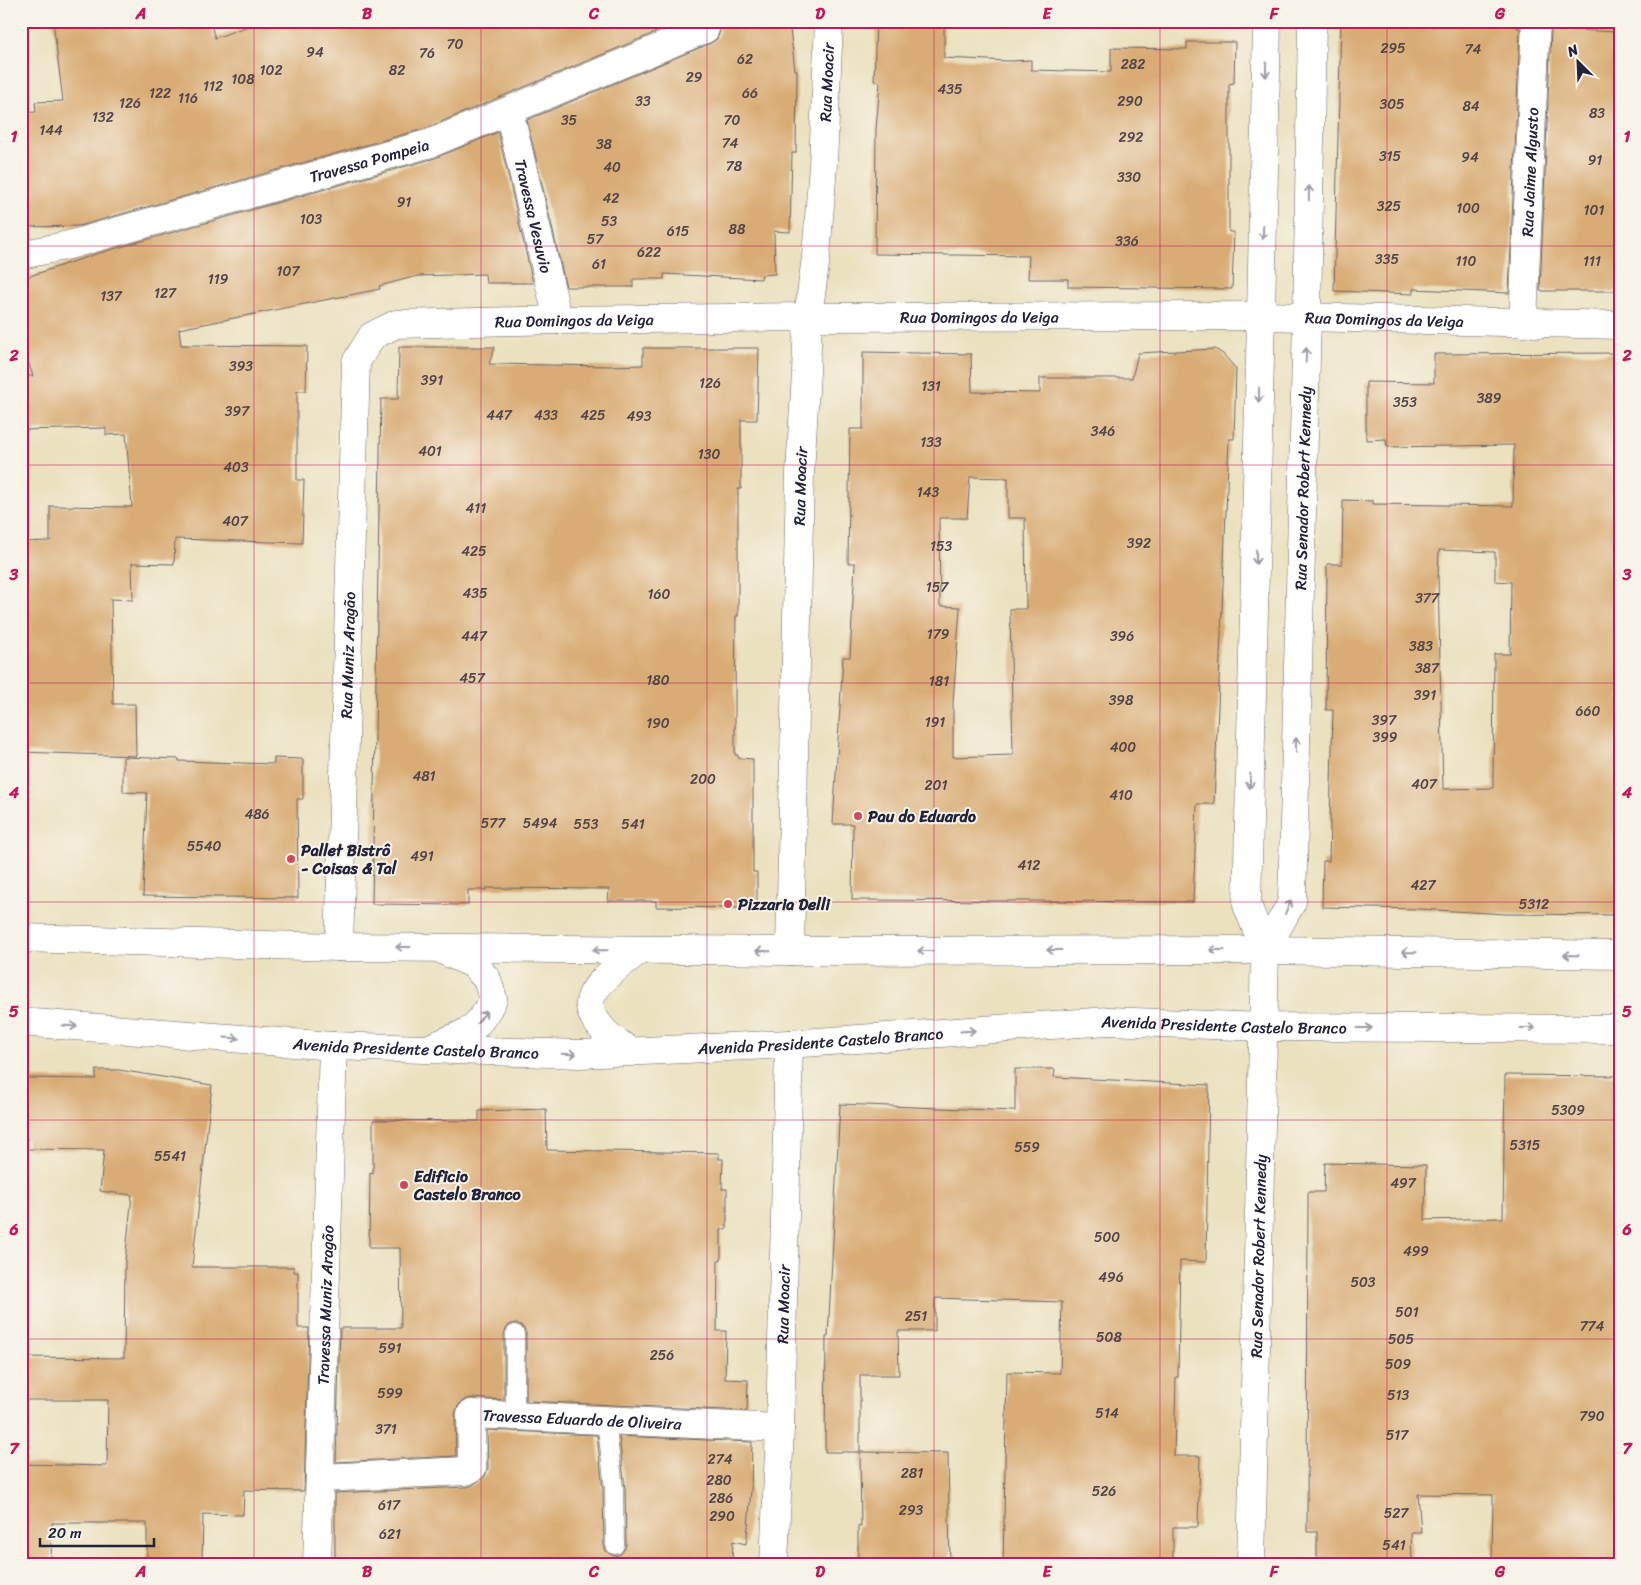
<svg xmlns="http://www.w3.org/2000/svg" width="1641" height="1585" font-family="Sriracha,sans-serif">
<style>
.green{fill:#98c877;stroke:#5d7559}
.building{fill:#d9ac75;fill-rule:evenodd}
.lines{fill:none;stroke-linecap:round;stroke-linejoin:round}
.service-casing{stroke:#686569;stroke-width:19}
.minor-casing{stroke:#686569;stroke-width:29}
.tertiary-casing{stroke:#686569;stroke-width:29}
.primary-casing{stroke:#686569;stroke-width:29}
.service{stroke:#fff;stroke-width:18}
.minor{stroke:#fff;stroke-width:28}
.tertiary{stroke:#fff;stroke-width:28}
.primary{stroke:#fff;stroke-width:28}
.oneway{stroke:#9c9ca7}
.grid{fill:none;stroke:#c2185b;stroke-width:1;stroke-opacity:0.55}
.poi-dot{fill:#d1495b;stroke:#f7f3e8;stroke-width:2}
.labels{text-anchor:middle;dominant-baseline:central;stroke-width:4;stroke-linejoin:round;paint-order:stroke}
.number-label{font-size:14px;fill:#50444a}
.street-label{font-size:16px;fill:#22223b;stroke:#f7f3e8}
.poi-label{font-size:16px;font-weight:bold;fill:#22223b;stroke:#f7f3e8;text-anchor:start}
.neatline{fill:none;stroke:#c2185b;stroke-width:2}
.grid-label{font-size:16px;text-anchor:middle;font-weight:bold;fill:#c2185b}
</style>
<rect width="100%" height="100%" fill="#f7f3e8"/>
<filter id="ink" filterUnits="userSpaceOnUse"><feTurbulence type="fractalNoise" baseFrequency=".02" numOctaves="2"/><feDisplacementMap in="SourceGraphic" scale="10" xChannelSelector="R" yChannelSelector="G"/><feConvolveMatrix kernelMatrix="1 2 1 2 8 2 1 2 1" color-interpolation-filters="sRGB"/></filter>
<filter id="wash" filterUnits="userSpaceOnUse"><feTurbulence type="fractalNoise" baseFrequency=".0096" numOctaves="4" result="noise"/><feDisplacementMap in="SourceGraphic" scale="20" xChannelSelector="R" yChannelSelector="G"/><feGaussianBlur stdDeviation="1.12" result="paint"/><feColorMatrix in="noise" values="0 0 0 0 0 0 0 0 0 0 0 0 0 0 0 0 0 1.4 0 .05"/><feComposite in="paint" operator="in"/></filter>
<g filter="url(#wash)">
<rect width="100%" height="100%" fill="#ebe1bf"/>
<!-- green -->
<rect class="green" x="1552" y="21" width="67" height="3"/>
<g id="blocks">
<!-- building -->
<g class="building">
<polygon points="53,21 210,21 215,38 262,21 683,21 426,128 79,226 21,227 21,113 36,112 35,102 63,101"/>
<polygon points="718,21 789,21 795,70 797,70 796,153 792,153 790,232 774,231 775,274 762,275 761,279 664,274 664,279 633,279 633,287 566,287 527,120 711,43 717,39 720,31"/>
<polygon points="876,21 944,21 944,58 1010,61 1031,60 1031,70 1111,72 1111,48 1187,49 1187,42 1235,42 1234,83 1229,84 1229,232 1234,232 1232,289 1068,287 1068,279 1028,279 1029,256 875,254 876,129 880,82 874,81"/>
<polygon points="1341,21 1518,21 1517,28 1520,28 1509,293 1413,289 1413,294 1334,291"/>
<polygon points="1551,29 1620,32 1620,291 1540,291"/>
<polygon points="498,132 533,283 486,283 485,274 418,276 379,286 380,289 179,329 181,345 307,346 306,391 297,391 297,480 304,480 302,543 175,539 174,564 132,563 133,600 111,599 113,704 135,704 136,756 21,752 21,542 50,541 50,506 132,507 126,434 106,435 106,428 21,430 21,376 33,376 21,342 21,279 96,254 435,158"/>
<polygon points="399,347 495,347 489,364 609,366 643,365 643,348 759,348 757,420 741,420 741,489 738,489 738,616 736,616 735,691 735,755 738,755 738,758 753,759 753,872 757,872 757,908 656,907 656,901 608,901 609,889 486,888 486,890 468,890 468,905 372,904 381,399 398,399"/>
<path d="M1215,349L1223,354L1236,369L1234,439H1229L1214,804H1197L1193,902L852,900L853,824H833L843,657H850L855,563H848L850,429H863V352L971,354L972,392L1040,393V378H1132L1138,353ZM970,477L1008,478V518H1025L1026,609H1010L1013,755L953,757V702L960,607L940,606L939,518H967Z"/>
<path d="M1620,353V915L1506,914L1418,909L1322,907L1323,861H1329L1333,710H1326L1327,564H1342L1343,500L1373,501V504L1513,506L1514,445L1387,447L1386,439L1366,440V382L1434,383V354ZM1439,550L1495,552V581L1511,582L1510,654H1494L1493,788L1443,789L1438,577Z"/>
<polygon points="123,757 179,759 179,761 274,764 274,758 303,759 303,799 297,799 298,898 143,896 147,793 123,792"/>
<polygon points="1015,1069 1055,1069 1054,1077 1209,1085 1206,1262 1180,1261 1178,1377 1176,1377 1174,1456 1200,1456 1198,1527 1173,1527 1173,1564 1003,1564 1007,1372 1060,1373 1062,1302 935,1298 935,1331 898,1331 899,1375 860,1375 860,1452 825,1452 826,1337 828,1337 840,1104 1015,1111"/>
<polygon points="96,1070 119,1070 212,1085 192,1267 294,1267 294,1272 298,1272 298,1328 309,1328 304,1491 244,1490 243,1515 203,1514 202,1564 147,1564 147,1523 52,1523 51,1564 21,1564 21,1464 107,1466 108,1400 21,1400 21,1357 124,1358 125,1261 132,1195 100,1191 104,1150 27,1149 27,1139 21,1139 21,1083 26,1083 27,1078 96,1079"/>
<polygon points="1505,1075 1620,1076 1620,1564 1492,1564 1493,1495 1418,1494 1421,1532 1411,1532 1412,1564 1317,1564 1317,1532 1307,1532 1308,1192 1324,1192 1325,1163 1426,1165 1425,1220 1503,1218"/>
<polygon points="546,1109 547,1150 719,1153 719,1159 723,1159 722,1189 727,1189 727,1229 721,1229 721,1260 718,1261 717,1331 726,1331 725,1379 748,1380 747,1411 526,1401 526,1334 524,1329 521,1325 515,1323 509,1325 506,1329 504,1334 504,1400 471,1398 464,1400 458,1406 455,1414 456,1456 336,1462 340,1328 401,1328 400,1248 369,1248 370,1173 373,1174 373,1120 479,1121 479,1111"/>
<polygon points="487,1430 597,1435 603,1489 604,1545 606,1551 610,1554 615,1556 621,1554 624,1550 626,1545 625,1488 619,1436 752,1442 751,1490 748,1527 746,1544 733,1541 732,1564 335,1564 335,1493 467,1487 473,1485 485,1476 488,1468"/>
<polygon points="860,1452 948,1453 950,1564 858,1564 858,1526 861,1527"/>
</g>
</g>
</g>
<g filter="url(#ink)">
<use href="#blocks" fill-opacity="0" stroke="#686569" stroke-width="1"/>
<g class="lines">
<!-- service casing -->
<g class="service-casing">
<g id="service">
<polyline points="515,1416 515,1334"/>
<polyline points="606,1420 614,1488 615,1545"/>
</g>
</g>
<!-- minor casing -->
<g class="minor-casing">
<g id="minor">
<path id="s1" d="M509,111L558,320"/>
<path id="s2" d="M21,255L69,245L431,143L705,29"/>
<path id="s3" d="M1523,323L1536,21"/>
<path id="s4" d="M339,947L356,362L372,336L396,324L558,320L808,317L1261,316L1620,325"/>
<path id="s5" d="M790,951L800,472L806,373L808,317L816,257L823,165L829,21"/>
<path id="s6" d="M320,1478L466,1471L472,1468L471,1414L780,1428"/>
<path id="s7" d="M317,1564L333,1046"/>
<path id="s8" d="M774,1564L780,1428L789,1044"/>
</g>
</g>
<!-- tertiary casing -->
<g class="tertiary-casing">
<g id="tertiary">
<path id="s9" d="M1265,950L1292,902L1307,318L1312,21"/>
<path id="s10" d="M1251,1564L1265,950L1247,905L1261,316L1267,21"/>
</g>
</g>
<!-- primary casing -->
<g class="primary-casing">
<g id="primary">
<polyline points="21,938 339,947 790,951 1265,950 1620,955"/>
<path id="s11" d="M21,1022L333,1046L580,1054L789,1044L1108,1021L1264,1027L1620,1029"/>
<path d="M434,1046C467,1033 477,1032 493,999L487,979L473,964L444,951"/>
<path d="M631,1052C622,1045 611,1039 604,1031C598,1024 589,1013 590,1003C591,984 625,962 639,950"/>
</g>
</g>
<!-- service -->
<use href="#service" class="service"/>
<!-- minor -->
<use href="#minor" class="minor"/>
<!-- tertiary -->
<use href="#tertiary" class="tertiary"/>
<!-- primary -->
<use href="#primary" class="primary"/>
</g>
<!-- one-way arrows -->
<defs><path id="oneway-shaft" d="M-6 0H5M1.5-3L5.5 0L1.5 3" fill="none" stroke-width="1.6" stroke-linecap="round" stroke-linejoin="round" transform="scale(1.25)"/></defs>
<g class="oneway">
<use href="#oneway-shaft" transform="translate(1266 70) rotate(91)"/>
<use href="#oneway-shaft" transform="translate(1309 193) rotate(-89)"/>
<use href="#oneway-shaft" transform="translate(1263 232) rotate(91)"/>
<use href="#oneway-shaft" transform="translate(1306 355) rotate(-88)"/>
<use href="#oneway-shaft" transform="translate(1259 395) rotate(91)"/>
<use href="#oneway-shaft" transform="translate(1256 557) rotate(91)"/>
<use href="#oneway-shaft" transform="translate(1296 745) rotate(-89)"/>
<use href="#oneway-shaft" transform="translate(1250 781) rotate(92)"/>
<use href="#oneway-shaft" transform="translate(1288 907) rotate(-66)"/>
<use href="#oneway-shaft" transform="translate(403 947) rotate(-180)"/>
<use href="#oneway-shaft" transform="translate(600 950) rotate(-179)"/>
<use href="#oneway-shaft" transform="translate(1054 950) rotate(180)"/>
<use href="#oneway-shaft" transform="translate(1217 950) rotate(180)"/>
<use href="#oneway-shaft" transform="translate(763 951) rotate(-179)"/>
<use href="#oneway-shaft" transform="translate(925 951) rotate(180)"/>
<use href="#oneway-shaft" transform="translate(1409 952) rotate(-179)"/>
<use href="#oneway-shaft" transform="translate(1571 955) rotate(-179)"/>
<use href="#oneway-shaft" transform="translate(482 1017) rotate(-52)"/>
<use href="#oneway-shaft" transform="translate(70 1026) rotate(4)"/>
<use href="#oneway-shaft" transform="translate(1365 1028)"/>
<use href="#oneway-shaft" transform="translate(1528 1028)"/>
<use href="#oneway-shaft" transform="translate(968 1031) rotate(-4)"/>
<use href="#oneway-shaft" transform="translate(232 1038) rotate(4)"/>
<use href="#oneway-shaft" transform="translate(569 1054) rotate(2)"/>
</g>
</g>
<!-- grid -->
<path class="grid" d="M254,21V1564M481,21V1564M707,21V1564M934,21V1564M1160,21V1564M1387,21V1564M21,246H1620M21,465H1620M21,683H1620M21,902H1620M21,1120H1620M21,1339H1620"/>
<!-- markers -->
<g class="poi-dot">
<circle cx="858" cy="816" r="5"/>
<circle cx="291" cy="859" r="5"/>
<circle cx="728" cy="904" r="5"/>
<circle cx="404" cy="1185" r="5"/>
</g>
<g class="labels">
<!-- number labels -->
<g class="number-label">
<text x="455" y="44">70</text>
<text x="1393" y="48">295</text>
<text x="1473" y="49">74</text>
<text x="315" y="52">94</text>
<text x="427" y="53">76</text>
<text x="745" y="59">62</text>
<text x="1133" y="64">282</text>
<text x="271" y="70">102</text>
<text x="397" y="70">82</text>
<text x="694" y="77">29</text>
<text x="243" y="79">108</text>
<text x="213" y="86">112</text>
<text x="950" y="89">435</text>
<text x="160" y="93">122</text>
<text x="750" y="93">66</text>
<text x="188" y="98">116</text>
<text x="643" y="101">33</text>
<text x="1130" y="101">290</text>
<text x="130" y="103">126</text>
<text x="1392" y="104">305</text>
<text x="1471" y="106">84</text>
<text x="1597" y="113">83</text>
<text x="103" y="117">132</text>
<text x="569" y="120">35</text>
<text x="732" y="120">70</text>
<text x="51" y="130">144</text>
<text x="1131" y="137">292</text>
<text x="730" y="143">74</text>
<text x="604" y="144">38</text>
<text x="1390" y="156">315</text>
<text x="1470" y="157">94</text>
<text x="1595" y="160">91</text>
<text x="734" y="166">78</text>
<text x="612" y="167">40</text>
<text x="1129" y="177">330</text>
<text x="611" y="198">42</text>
<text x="404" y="202">91</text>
<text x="1389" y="206">325</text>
<text x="1468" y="208">100</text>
<text x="1594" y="210">101</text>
<text x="311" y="219">103</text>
<text x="609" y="221">53</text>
<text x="737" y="229">88</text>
<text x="678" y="231">615</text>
<text x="595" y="239">57</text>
<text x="1127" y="241">336</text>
<text x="649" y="252">622</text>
<text x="1387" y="259">335</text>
<text x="1466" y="261">110</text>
<text x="1592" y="261">111</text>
<text x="599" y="264">61</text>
<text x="288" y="271">107</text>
<text x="218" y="279">119</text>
<text x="165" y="293">127</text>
<text x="111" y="296">137</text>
<text x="241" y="366">393</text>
<text x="432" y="380">391</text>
<text x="710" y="383">126</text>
<text x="931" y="386">131</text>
<text x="1489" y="398">389</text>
<text x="1405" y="402">353</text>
<text x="237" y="411">397</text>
<text x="499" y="415">447</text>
<text x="546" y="415">433</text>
<text x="593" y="415">425</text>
<text x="639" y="416">493</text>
<text x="1103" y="431">346</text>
<text x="931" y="442">133</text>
<text x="430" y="451">401</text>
<text x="709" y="454">130</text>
<text x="236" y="467">403</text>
<text x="928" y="492">143</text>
<text x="476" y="508">411</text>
<text x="235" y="521">407</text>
<text x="1139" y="543">392</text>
<text x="941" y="546">153</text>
<text x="474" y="551">425</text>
<text x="937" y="587">157</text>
<text x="475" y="593">435</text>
<text x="659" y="594">160</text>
<text x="1427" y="598">377</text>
<text x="938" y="634">179</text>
<text x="474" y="636">447</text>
<text x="1122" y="636">396</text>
<text x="1421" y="646">383</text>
<text x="1427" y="668">387</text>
<text x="472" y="678">457</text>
<text x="658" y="680">180</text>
<text x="939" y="681">181</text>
<text x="1425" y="695">391</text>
<text x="1121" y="700">398</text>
<text x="1588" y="711">660</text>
<text x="1384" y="720">397</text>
<text x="935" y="722">191</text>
<text x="658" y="723">190</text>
<text x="1385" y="737">399</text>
<text x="1123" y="747">400</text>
<text x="424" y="776">481</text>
<text x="703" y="779">200</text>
<text x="1424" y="784">407</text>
<text x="936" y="785">201</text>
<text x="1121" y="795">410</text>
<text x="257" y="814">486</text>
<text x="493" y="823">577</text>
<text x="540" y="823">5494</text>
<text x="586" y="824">553</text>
<text x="633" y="824">541</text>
<text x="204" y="846">5540</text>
<text x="422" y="856">491</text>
<text x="1029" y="865">412</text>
<text x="1423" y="885">427</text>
<text x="1534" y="904">5312</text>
<text x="1568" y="1110">5309</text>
<text x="1525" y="1145">5315</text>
<text x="1027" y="1147">559</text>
<text x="170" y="1156">5541</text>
<text x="1403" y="1183">497</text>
<text x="1107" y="1237">500</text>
<text x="1416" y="1251">499</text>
<text x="1111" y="1277">496</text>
<text x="1363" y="1282">503</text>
<text x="1407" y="1312">501</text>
<text x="916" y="1316">251</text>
<text x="1592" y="1326">774</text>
<text x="1109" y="1337">508</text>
<text x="1401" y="1339">505</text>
<text x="390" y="1348">591</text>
<text x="662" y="1355">256</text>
<text x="1398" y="1364">509</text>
<text x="390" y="1393">599</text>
<text x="1398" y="1395">513</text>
<text x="1107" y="1413">514</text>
<text x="1592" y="1416">790</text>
<text x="386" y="1429">371</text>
<text x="1397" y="1435">517</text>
<text x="720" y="1459">274</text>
<text x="912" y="1473">281</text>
<text x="719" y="1480">280</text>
<text x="1104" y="1491">526</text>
<text x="721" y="1498">286</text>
<text x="389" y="1505">617</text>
<text x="911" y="1510">293</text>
<text x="1396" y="1513">527</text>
<text x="722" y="1516">290</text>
<text x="390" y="1534">621</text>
<text x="1394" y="1545">541</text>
</g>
<!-- street labels -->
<g class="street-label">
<text stroke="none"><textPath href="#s5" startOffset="870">Rua Moacir</textPath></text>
<text stroke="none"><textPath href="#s2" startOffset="361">Travessa Pompeia</textPath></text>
<text stroke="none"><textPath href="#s3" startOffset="151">Rua Jaime Algusto</textPath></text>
<text stroke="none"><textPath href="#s1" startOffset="108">Travessa Vesuvio</textPath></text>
<text stroke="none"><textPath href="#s4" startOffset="1226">Rua Domingos da Veiga</textPath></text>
<text stroke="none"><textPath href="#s4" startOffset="1631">Rua Domingos da Veiga</textPath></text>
<text stroke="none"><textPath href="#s4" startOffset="821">Rua Domingos da Veiga</textPath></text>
<text stroke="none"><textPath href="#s5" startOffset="465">Rua Moacir</textPath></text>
<text stroke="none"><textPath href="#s9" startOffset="469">Rua Senador Robert Kennedy</textPath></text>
<text stroke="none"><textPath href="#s4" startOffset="292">Rua Muniz Aragão</textPath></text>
<text stroke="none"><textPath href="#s11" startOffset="1205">Avenida Presidente Castelo Branco</textPath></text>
<text stroke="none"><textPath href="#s11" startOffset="801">Avenida Presidente Castelo Branco</textPath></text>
<text stroke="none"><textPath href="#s11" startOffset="396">Avenida Presidente Castelo Branco</textPath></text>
<text stroke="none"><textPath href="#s10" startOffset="308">Rua Senador Robert Kennedy</textPath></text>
<text stroke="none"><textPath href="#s8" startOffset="260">Rua Moacir</textPath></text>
<text stroke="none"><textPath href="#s7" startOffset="259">Travessa Muniz Aragão</textPath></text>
<text stroke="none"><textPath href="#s6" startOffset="318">Travessa Eduardo de Oliveira</textPath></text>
</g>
<!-- poi labels -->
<g class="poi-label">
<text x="868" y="816">Pau do Eduardo</text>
<text x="301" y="850">Pallet Bistrô<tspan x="301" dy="18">- Coisas &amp; Tal</tspan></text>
<text x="738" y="904">Pizzaria Delli</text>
<text x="414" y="1176">Edificio<tspan x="414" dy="18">Castelo Branco</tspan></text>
</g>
</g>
<!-- margin -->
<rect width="1641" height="1585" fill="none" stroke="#f7f3e8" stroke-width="55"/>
<!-- north arrow -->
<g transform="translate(1578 62) rotate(336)" stroke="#f7f3e8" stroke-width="4" paint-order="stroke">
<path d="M0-4L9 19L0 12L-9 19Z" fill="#22223b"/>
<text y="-8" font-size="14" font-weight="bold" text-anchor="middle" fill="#22223b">N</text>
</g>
<!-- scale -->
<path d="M40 1538v8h114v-8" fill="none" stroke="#22223b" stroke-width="2.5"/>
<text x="48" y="1538" font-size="15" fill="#22223b" stroke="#f7f3e8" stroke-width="4" paint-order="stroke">20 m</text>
<rect x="28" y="28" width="1586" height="1530" class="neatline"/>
<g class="grid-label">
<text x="141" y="19">A</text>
<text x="367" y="19">B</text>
<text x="594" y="19">C</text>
<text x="820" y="19">D</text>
<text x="1047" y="19">E</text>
<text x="1274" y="19">F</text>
<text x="1500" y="19">G</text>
<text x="14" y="142">1</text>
<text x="1627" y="142">1</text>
<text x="14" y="361">2</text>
<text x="1627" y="361">2</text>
<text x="14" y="580">3</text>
<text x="1627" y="580">3</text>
<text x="14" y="798">4</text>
<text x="1627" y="798">4</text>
<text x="14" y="1017">5</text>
<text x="1627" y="1017">5</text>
<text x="14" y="1235">6</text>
<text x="1627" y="1235">6</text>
<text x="14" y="1454">7</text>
<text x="1627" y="1454">7</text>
<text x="141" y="1577">A</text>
<text x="367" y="1577">B</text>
<text x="594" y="1577">C</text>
<text x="820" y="1577">D</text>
<text x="1047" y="1577">E</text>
<text x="1274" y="1577">F</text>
<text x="1500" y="1577">G</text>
</g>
</svg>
